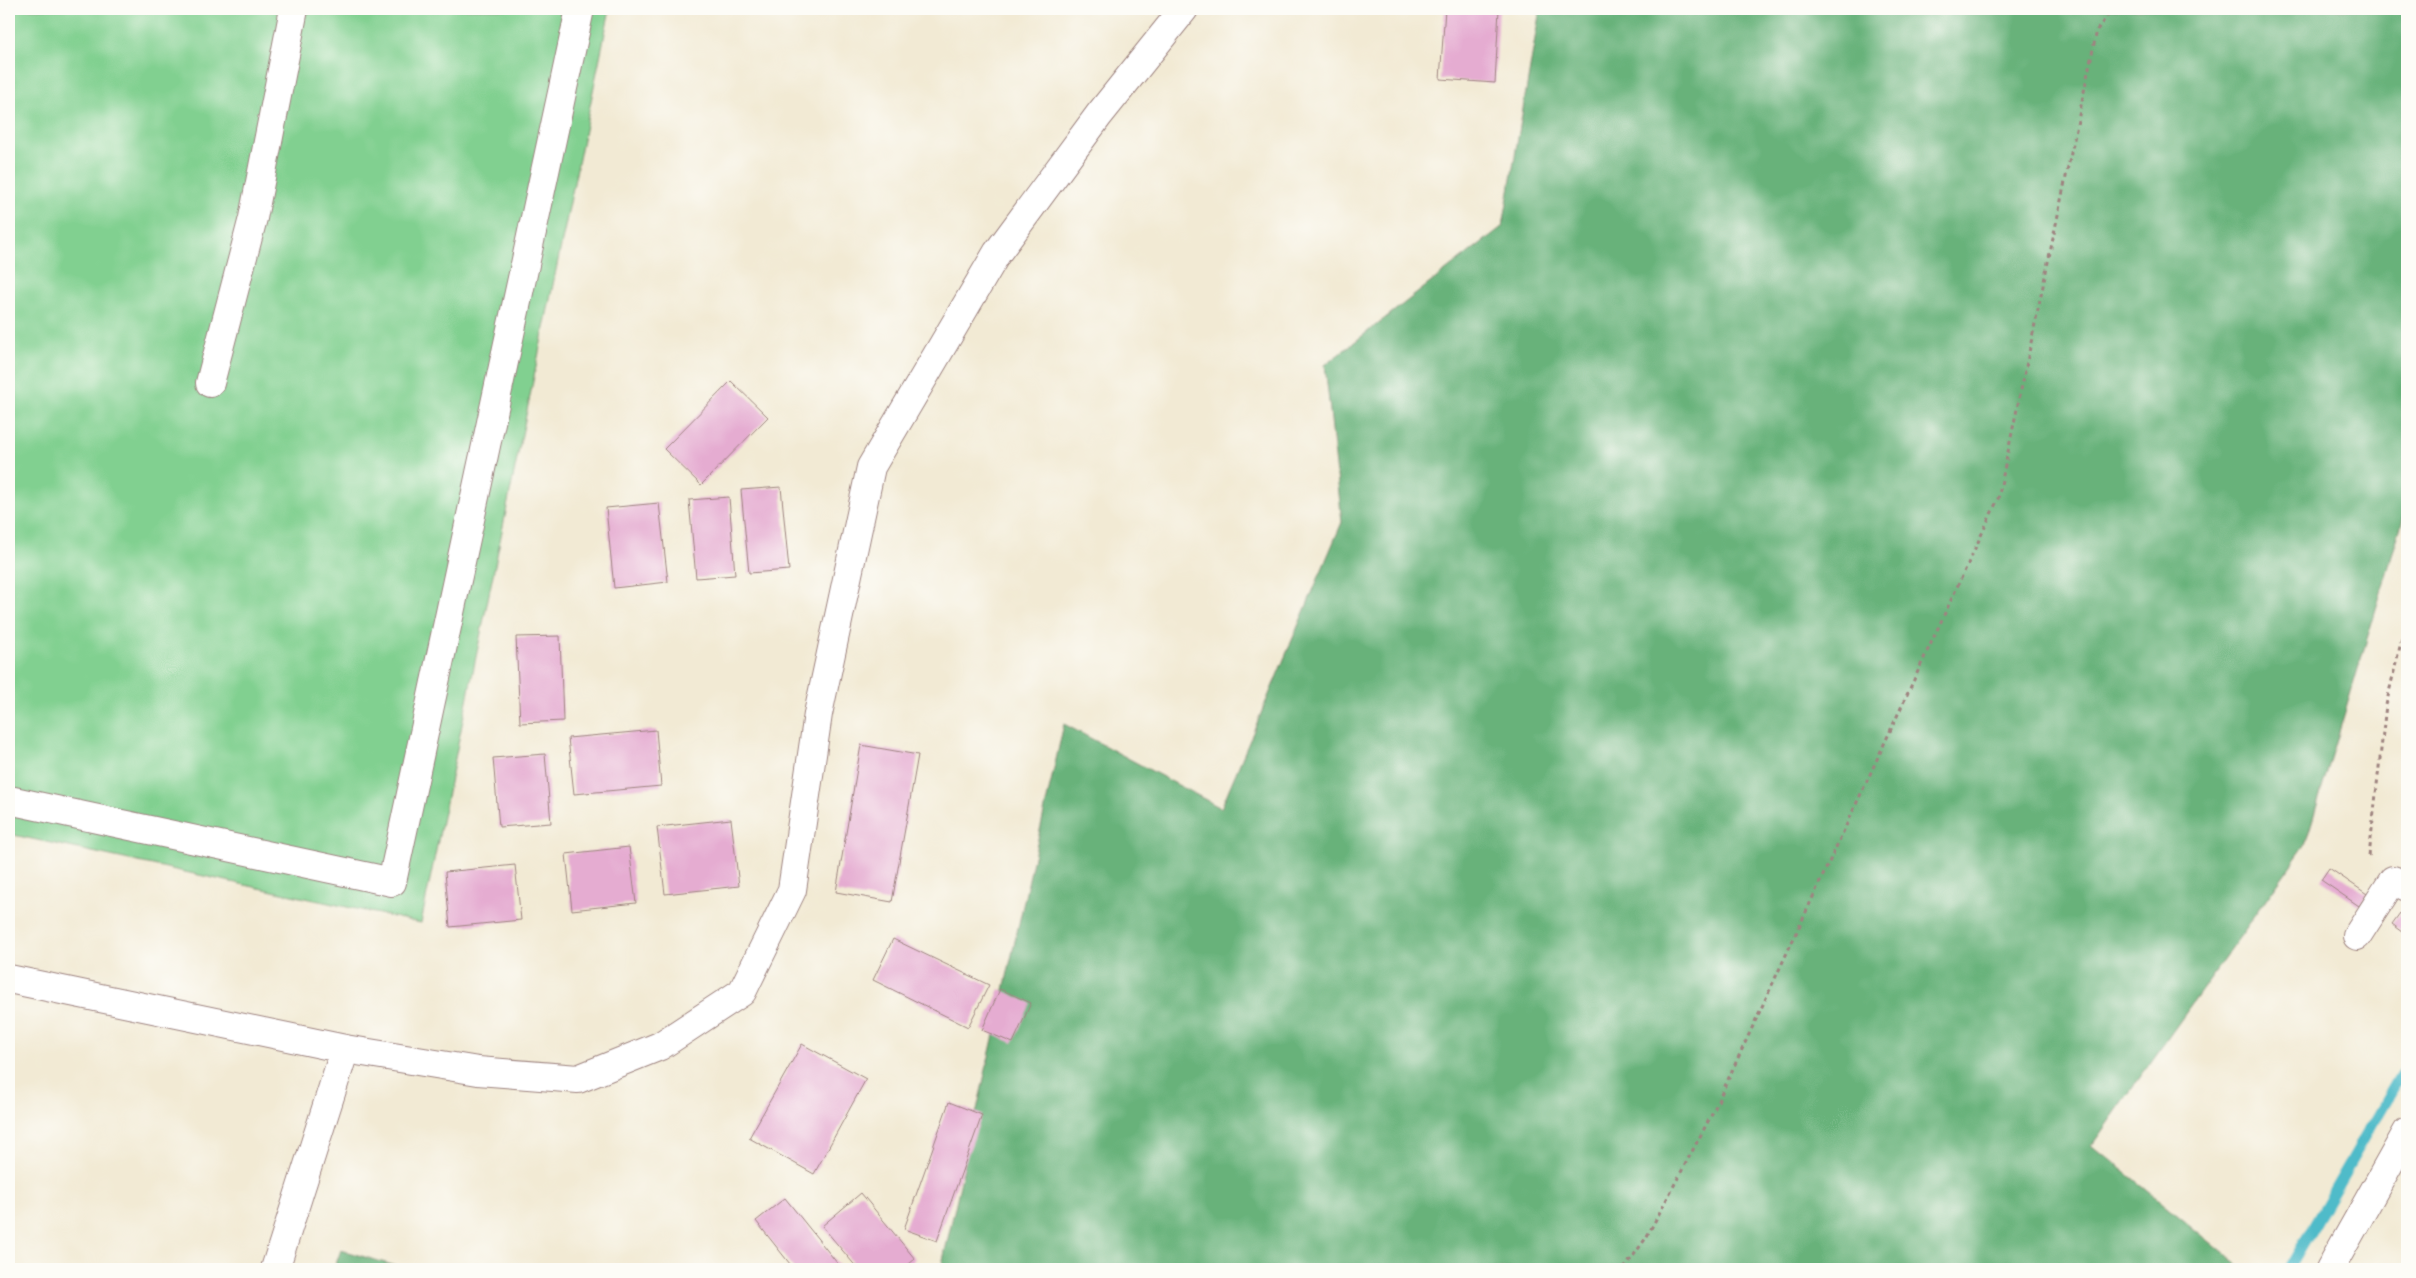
<svg xmlns="http://www.w3.org/2000/svg" width="2416" height="1278" font-family="'Old Standard TT',serif">
<style>
.green{fill:#81d090;stroke:#66785e}
.forest{fill:#68b27a;stroke:#596852}
.lines{fill:none;stroke-linecap:round;stroke-linejoin:round}
.stream{stroke:#4fbbc9;stroke-width:11}
.building{fill:#e5acd1}
.minor-casing{stroke:#9e8480;stroke-width:30}
.path{stroke:#9e8480;stroke-width:3;stroke-dasharray:4 4;stroke-linecap:butt}
.minor{stroke:#fff;stroke-width:28}
</style>
<rect width="100%" height="100%" fill="#fdfcf7"/>
<filter id="ink" filterUnits="userSpaceOnUse"><feTurbulence type="fractalNoise" baseFrequency=".02" numOctaves="2"/><feDisplacementMap in="SourceGraphic" scale="10" xChannelSelector="R" yChannelSelector="G"/><feConvolveMatrix kernelMatrix="1 2 1 2 8 2 1 2 1" color-interpolation-filters="sRGB"/></filter>
<filter id="wash" filterUnits="userSpaceOnUse"><feTurbulence type="fractalNoise" baseFrequency=".0096" numOctaves="4" result="noise"/><feDisplacementMap in="SourceGraphic" scale="20" xChannelSelector="R" yChannelSelector="G"/><feGaussianBlur stdDeviation="1.12" result="paint"/><feColorMatrix in="noise" values="0 0 0 0 0 0 0 0 0 0 0 0 0 0 0 0 0 1.4 0 .05"/><feComposite in="paint" operator="in"/></filter>
<g filter="url(#wash)">
<rect width="100%" height="100%" fill="#f2ead4"/>
<!-- green -->
<polygon class="green" points="9,9 610,9 421,923 9,834"/>
<!-- forest -->
<g class="forest">
<polygon points="1540,9 2407,9 2407,506 2305,845 2092,1145 2243,1269 941,1269 1064,724 1221,808 1342,522 1325,365 1503,226"/>
<polygon points="341,1250 406,1269 334,1269"/>
</g>
<g class="lines">
<!-- stream -->
<polyline class="stream" points="2289,1269 2407,1064"/>
</g>
<g id="blocks">
<!-- building -->
<g class="building">
<polygon points="1445,9 1499,9 1495,83 1440,79"/>
<polygon points="731,381 768,417 701,485 664,449"/>
<polygon points="781,487 789,570 749,573 741,490"/>
<polygon points="729,497 735,575 696,578 689,500"/>
<polygon points="659,503 668,582 614,588 606,508"/>
<polygon points="560,636 563,721 520,723 516,637"/>
<polygon points="656,730 661,786 574,794 568,738"/>
<polygon points="861,745 918,755 892,902 836,892"/>
<polygon points="545,754 551,823 499,827 493,758"/>
<polygon points="731,819 739,886 665,894 657,827"/>
<polygon points="629,847 636,903 572,910 566,854"/>
<polygon points="515,865 521,920 450,927 445,872"/>
<polygon points="2329,868 2367,894 2359,906 2321,880"/>
<polygon points="2400,913 2407,919 2407,935 2392,924"/>
<polygon points="893,939 989,985 968,1027 873,980"/>
<polygon points="1000,989 1031,1003 1013,1043 982,1030"/>
<polygon points="802,1044 866,1079 814,1174 749,1138"/>
<polygon points="949,1102 982,1115 937,1241 904,1229"/>
<polygon points="861,1193 915,1259 903,1269 858,1269 822,1226"/>
<polygon points="785,1198 842,1269 794,1269 756,1221"/>
</g>
</g>
</g>
<g filter="url(#ink)">
<use href="#blocks" fill-opacity="0" stroke="#9e8480" stroke-width="1"/>
<g class="lines">
<!-- minor casing -->
<g class="minor-casing">
<g id="minor">
<polyline points="210,383 253,218 294,9"/>
<polyline points="9,800 392,882 580,9"/>
<polyline points="2357,936 2393,880 2407,887"/>
<polyline points="9,979 345,1049 478,1071 578,1079 660,1046 742,992 792,890 818,714 871,467 997,253 1099,115 1184,9"/>
<polyline points="275,1269 345,1049"/>
<polyline points="2330,1269 2407,1132"/>
</g>
</g>
<!-- path -->
<g class="path">
<polyline points="2369,856 2386,705 2407,617"/>
<polyline points="1624,1269 1646,1238 1712,1114 1998,499 2097,30 2112,9"/>
</g>
<!-- minor -->
<use href="#minor" class="minor"/>
</g>
</g>
<!-- margin -->
<rect width="2416" height="1278" fill="none" stroke="#fdfcf7" stroke-width="30"/>
</svg>
